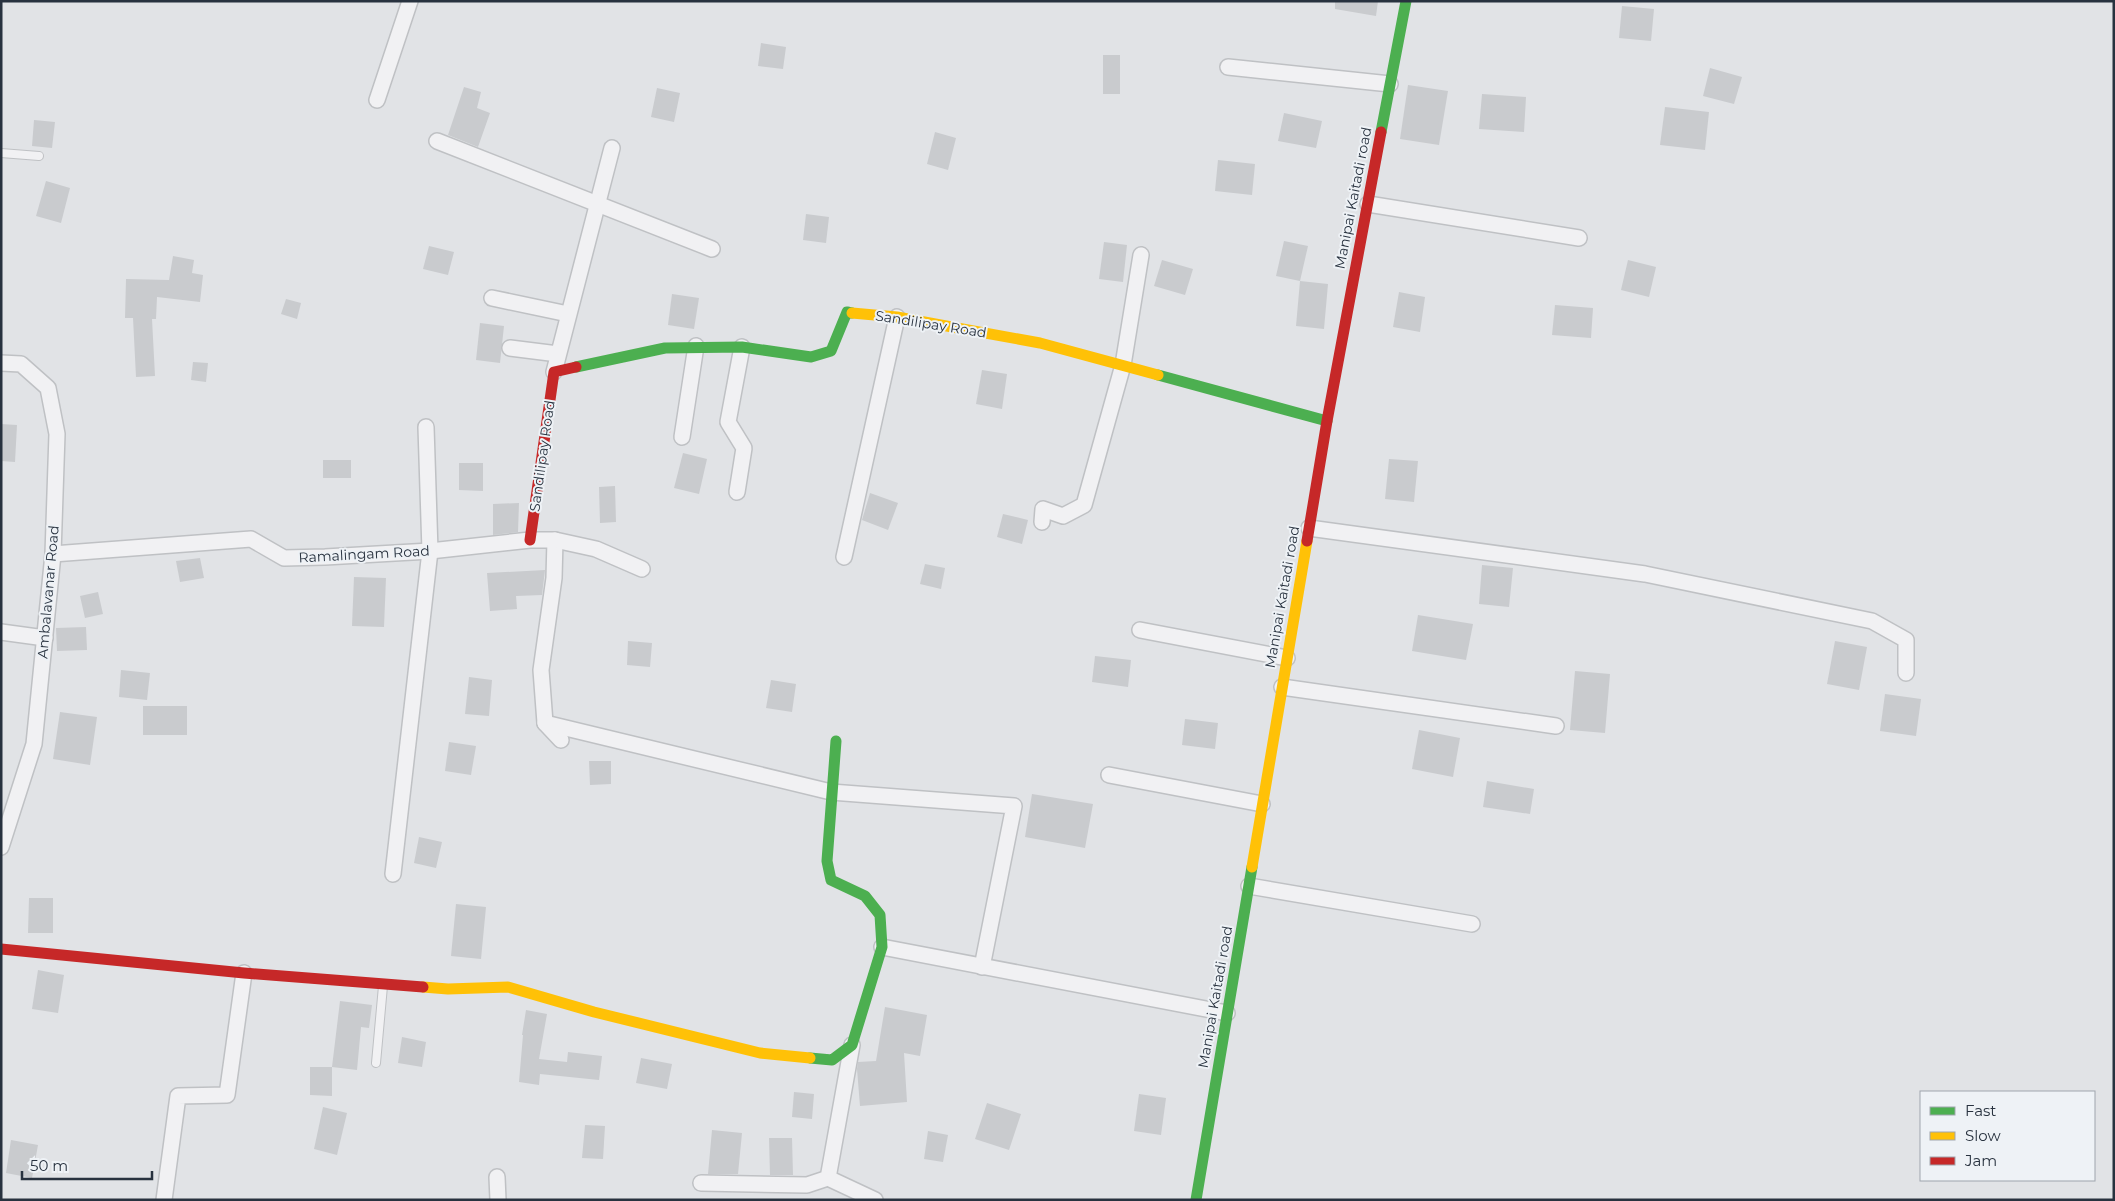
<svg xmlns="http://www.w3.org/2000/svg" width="2115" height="1201" font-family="Montserrat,sans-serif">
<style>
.building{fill:#c9cbce}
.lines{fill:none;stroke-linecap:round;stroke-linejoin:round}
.lane-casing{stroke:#bfc1c4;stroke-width:10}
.street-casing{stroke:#bfc1c4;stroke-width:18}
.lane{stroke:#f1f1f3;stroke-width:8}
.street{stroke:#f1f1f3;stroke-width:15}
.fast{stroke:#4caf50;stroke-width:11}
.slow{stroke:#ffc107;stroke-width:11}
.jam{stroke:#c62828;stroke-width:11}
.labels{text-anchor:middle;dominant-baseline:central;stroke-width:4;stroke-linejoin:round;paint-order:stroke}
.street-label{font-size:14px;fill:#28323f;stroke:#eef2f6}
</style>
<rect width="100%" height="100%" fill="#e1e3e6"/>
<!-- building -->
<g class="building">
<polygon points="1335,1 1378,1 1376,16 1335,9"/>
<polygon points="1622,6 1654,9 1651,41 1619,38"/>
<polygon points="761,43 786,47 783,69 758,66"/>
<rect x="1103" y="55" width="17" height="39"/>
<polygon points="1710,68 1742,77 1734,104 1703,96"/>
<polygon points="1408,85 1448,91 1439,145 1400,139"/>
<polygon points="464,87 481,92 477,108 490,113 478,147 448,135"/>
<polygon points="657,88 680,93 674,122 651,117"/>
<polygon points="1482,94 1526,97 1524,132 1479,129"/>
<polygon points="1665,107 1709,112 1705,150 1660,145"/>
<polygon points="1284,113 1322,121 1316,148 1278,141"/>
<polygon points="34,120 55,122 52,148 32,146"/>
<polygon points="935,132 956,138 948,170 927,164"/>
<polygon points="1218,160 1255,164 1252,195 1215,191"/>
<polygon points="46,181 70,188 61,223 36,216"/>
<polygon points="806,214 829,217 826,243 803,240"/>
<polygon points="1284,241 1308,246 1300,281 1276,276"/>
<polygon points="1104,242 1127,245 1123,282 1099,279"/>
<polygon points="429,246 454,252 448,275 423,269"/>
<polygon points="173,256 194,260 192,273 203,275 200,302 157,297 156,319 152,319 155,376 136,377 133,318 125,318 126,279 169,280"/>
<polygon points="1162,260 1193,269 1185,295 1154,286"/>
<polygon points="1628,260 1656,267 1649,297 1621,290"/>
<polygon points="1300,281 1328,284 1324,329 1296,326"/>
<polygon points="1399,292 1425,297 1420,332 1393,327"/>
<polygon points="672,294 699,298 694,329 668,325"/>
<polygon points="286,299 301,303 297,319 281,314"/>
<polygon points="1555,305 1593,308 1591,338 1552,335"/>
<polygon points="480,323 504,326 500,363 476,360"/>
<polygon points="193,362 208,363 206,382 191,380"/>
<polygon points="982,370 1007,374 1002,409 976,404"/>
<polygon points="1,424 17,425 15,462 1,461"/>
<polygon points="683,453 707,459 699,494 674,488"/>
<polygon points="1389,459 1418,461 1414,502 1385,499"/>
<rect x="323" y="460" width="28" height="18"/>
<polygon points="459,463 483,463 483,491 459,490"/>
<polygon points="615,486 616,522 600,523 599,487"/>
<polygon points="870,493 898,503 888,530 862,520"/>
<polygon points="519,503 518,532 493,535 493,504"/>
<polygon points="1003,514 1028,520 1022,544 997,537"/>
<polygon points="200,558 204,578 180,582 176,561"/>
<polygon points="925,564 945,568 941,589 920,584"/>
<polygon points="1482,565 1513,568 1509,607 1479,604"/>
<polygon points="545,570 542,595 516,596 517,609 490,611 487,573"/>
<polygon points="354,577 386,578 384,627 352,626"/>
<polygon points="98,592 103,614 85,618 80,596"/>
<polygon points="1418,615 1473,624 1466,660 1412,651"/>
<polygon points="86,627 87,650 57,651 56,628"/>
<polygon points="628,641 652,643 650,667 627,665"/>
<polygon points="1835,641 1867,647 1859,690 1827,684"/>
<polygon points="1095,656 1131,660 1128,687 1092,682"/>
<polygon points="121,670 150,673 147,700 119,697"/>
<polygon points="1575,671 1610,674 1605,733 1570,730"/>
<polygon points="469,677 492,680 489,716 465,714"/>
<polygon points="771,680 796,684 792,712 766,708"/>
<polygon points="1885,694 1921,699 1916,736 1880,731"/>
<rect x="143" y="706" width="44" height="29"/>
<polygon points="60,712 97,717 90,765 53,759"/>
<polygon points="1185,719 1218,723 1215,749 1182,745"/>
<polygon points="1419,730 1460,738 1453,777 1412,769"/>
<polygon points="449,742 476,746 471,775 445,771"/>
<polygon points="589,761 611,761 611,784 590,785"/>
<polygon points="1487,781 1534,789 1530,814 1483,807"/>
<polygon points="1032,794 1093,804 1085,848 1025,837"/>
<polygon points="419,837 442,842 436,868 414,863"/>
<polygon points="29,898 53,898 53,933 28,933"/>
<polygon points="456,904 486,907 481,959 451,956"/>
<polygon points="38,970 64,975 58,1013 32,1009"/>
<polygon points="340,1001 372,1005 369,1028 361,1027 357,1070 332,1067"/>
<polygon points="885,1007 927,1015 920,1056 904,1053 907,1102 860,1106 857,1069 858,1062 876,1061"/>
<polygon points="526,1010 547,1014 539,1059 567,1062 568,1052 602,1056 599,1080 540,1074 539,1085 519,1082 523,1035 522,1035"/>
<polygon points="402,1037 426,1042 422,1067 398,1063"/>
<polygon points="641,1058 672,1064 667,1089 636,1083"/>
<polygon points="310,1067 332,1067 332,1096 310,1095"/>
<polygon points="794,1092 814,1094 812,1119 792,1117"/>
<polygon points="1139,1094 1166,1098 1161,1135 1134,1131"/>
<polygon points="987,1103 1021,1114 1009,1150 975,1139"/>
<polygon points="323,1107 347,1113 337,1155 314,1149"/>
<polygon points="585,1125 605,1126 603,1159 582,1158"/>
<polygon points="712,1130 742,1133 738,1174 708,1174"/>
<polygon points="928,1131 948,1135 943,1162 924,1159"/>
<polygon points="769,1138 792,1138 793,1175 770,1175"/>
<polygon points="11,1140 38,1145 32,1178 6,1173"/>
</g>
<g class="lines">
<!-- lane casing -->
<g class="lane-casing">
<g id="lane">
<polyline points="1,153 39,156"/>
<polyline points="376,1063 383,986"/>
</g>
</g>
<!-- street casing -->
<g class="street-casing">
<g id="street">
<polyline points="1228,67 1390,84"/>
<polyline points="377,100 410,1"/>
<polyline points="437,141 712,249"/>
<polyline points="1368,204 1579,238"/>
<polyline points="492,298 568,314"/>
<polyline points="510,348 558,354"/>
<polyline points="1,363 21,364 48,388 57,434 53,554 34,744 1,847"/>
<polyline points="554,372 612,148"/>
<polyline points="682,437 696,346"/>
<polyline points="737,492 744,448 728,422 742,347"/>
<polyline points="1042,522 1043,509 1063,516 1084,505 1123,365 1141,255"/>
<polyline points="1309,528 1645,574 1872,621 1906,640 1906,673"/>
<polyline points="555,540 554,578 541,670 545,723 561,740"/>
<polyline points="53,554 251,539 284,558 325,557 430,551 530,540 555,540 596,549 642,569"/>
<polyline points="844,557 897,317"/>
<polyline points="1140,630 1287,658"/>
<polyline points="1,632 45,638"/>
<polyline points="1282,687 1556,726"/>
<polyline points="545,723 831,792 1014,806 982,967"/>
<polyline points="1109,775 1262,804"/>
<polyline points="393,874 430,551 426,427"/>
<polyline points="1249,886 1472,924"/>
<polyline points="882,947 1227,1013"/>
<polyline points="497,1177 498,1200"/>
<polyline points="828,1178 875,1200"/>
<polyline points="701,1183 807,1185 828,1178 852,1045"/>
<polyline points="164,1200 178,1096 227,1095 244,973"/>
</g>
</g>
<!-- lane -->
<use href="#lane" class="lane"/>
<!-- street -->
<use href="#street" class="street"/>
<!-- fast -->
<g class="fast">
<polyline points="1381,132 1406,1"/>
<polyline points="576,367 665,348 742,347 811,357 831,351 847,312 852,313"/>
<polyline points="1158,375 1327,421"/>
<polyline points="810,1058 832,1060 852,1045 882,947 880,915 865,896 831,880 827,861 836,741"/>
<polyline points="1196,1200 1252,867"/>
</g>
<!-- slow -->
<g class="slow">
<polyline points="852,313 897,317 1040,343 1158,375"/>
<polyline points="1252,867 1307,541"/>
<polyline points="423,987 448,989 508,987 594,1012 760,1053 810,1058"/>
</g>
<!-- jam -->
<g class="jam">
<polyline points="530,540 554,372 576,367"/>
<polyline points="1307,541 1327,421 1381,132"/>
<polyline points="1,949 244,973 423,987"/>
</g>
</g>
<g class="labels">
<!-- street labels -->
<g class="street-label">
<text transform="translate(1353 198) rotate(-79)">Manipai Kaitadi road</text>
<text transform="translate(931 324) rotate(9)">Sandilipay Road</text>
<text transform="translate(542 456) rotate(-82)">Sandilipay Road</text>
<text transform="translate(364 554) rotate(-3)">Ramalingam Road</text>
<text transform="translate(48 592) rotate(-85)">Ambalavanar Road</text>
<text transform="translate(1282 597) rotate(-80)">Manipai Kaitadi road</text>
<text transform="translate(1215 997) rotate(-80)">Manipai Kaitadi road</text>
</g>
</g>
<!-- border -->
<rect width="2115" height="1201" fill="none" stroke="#28323f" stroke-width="5"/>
<!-- legend -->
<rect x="1920" y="1091" width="175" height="90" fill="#eef2f6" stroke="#9fa5ad"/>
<rect x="1930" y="1107" width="25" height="8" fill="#4caf50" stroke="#9fa5ad"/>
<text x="1965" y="1116" font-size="15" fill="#28323f">Fast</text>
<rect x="1930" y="1132" width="25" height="8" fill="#ffc107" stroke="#9fa5ad"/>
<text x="1965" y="1141" font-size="15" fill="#28323f">Slow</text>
<rect x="1930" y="1157" width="25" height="8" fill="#c62828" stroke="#9fa5ad"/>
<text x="1965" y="1166" font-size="15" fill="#28323f">Jam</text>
<!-- scale -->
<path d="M22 1171v8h130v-8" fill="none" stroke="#28323f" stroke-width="2.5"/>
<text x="30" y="1171" font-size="15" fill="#28323f" stroke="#eef2f6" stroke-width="4" paint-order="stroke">50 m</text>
</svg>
